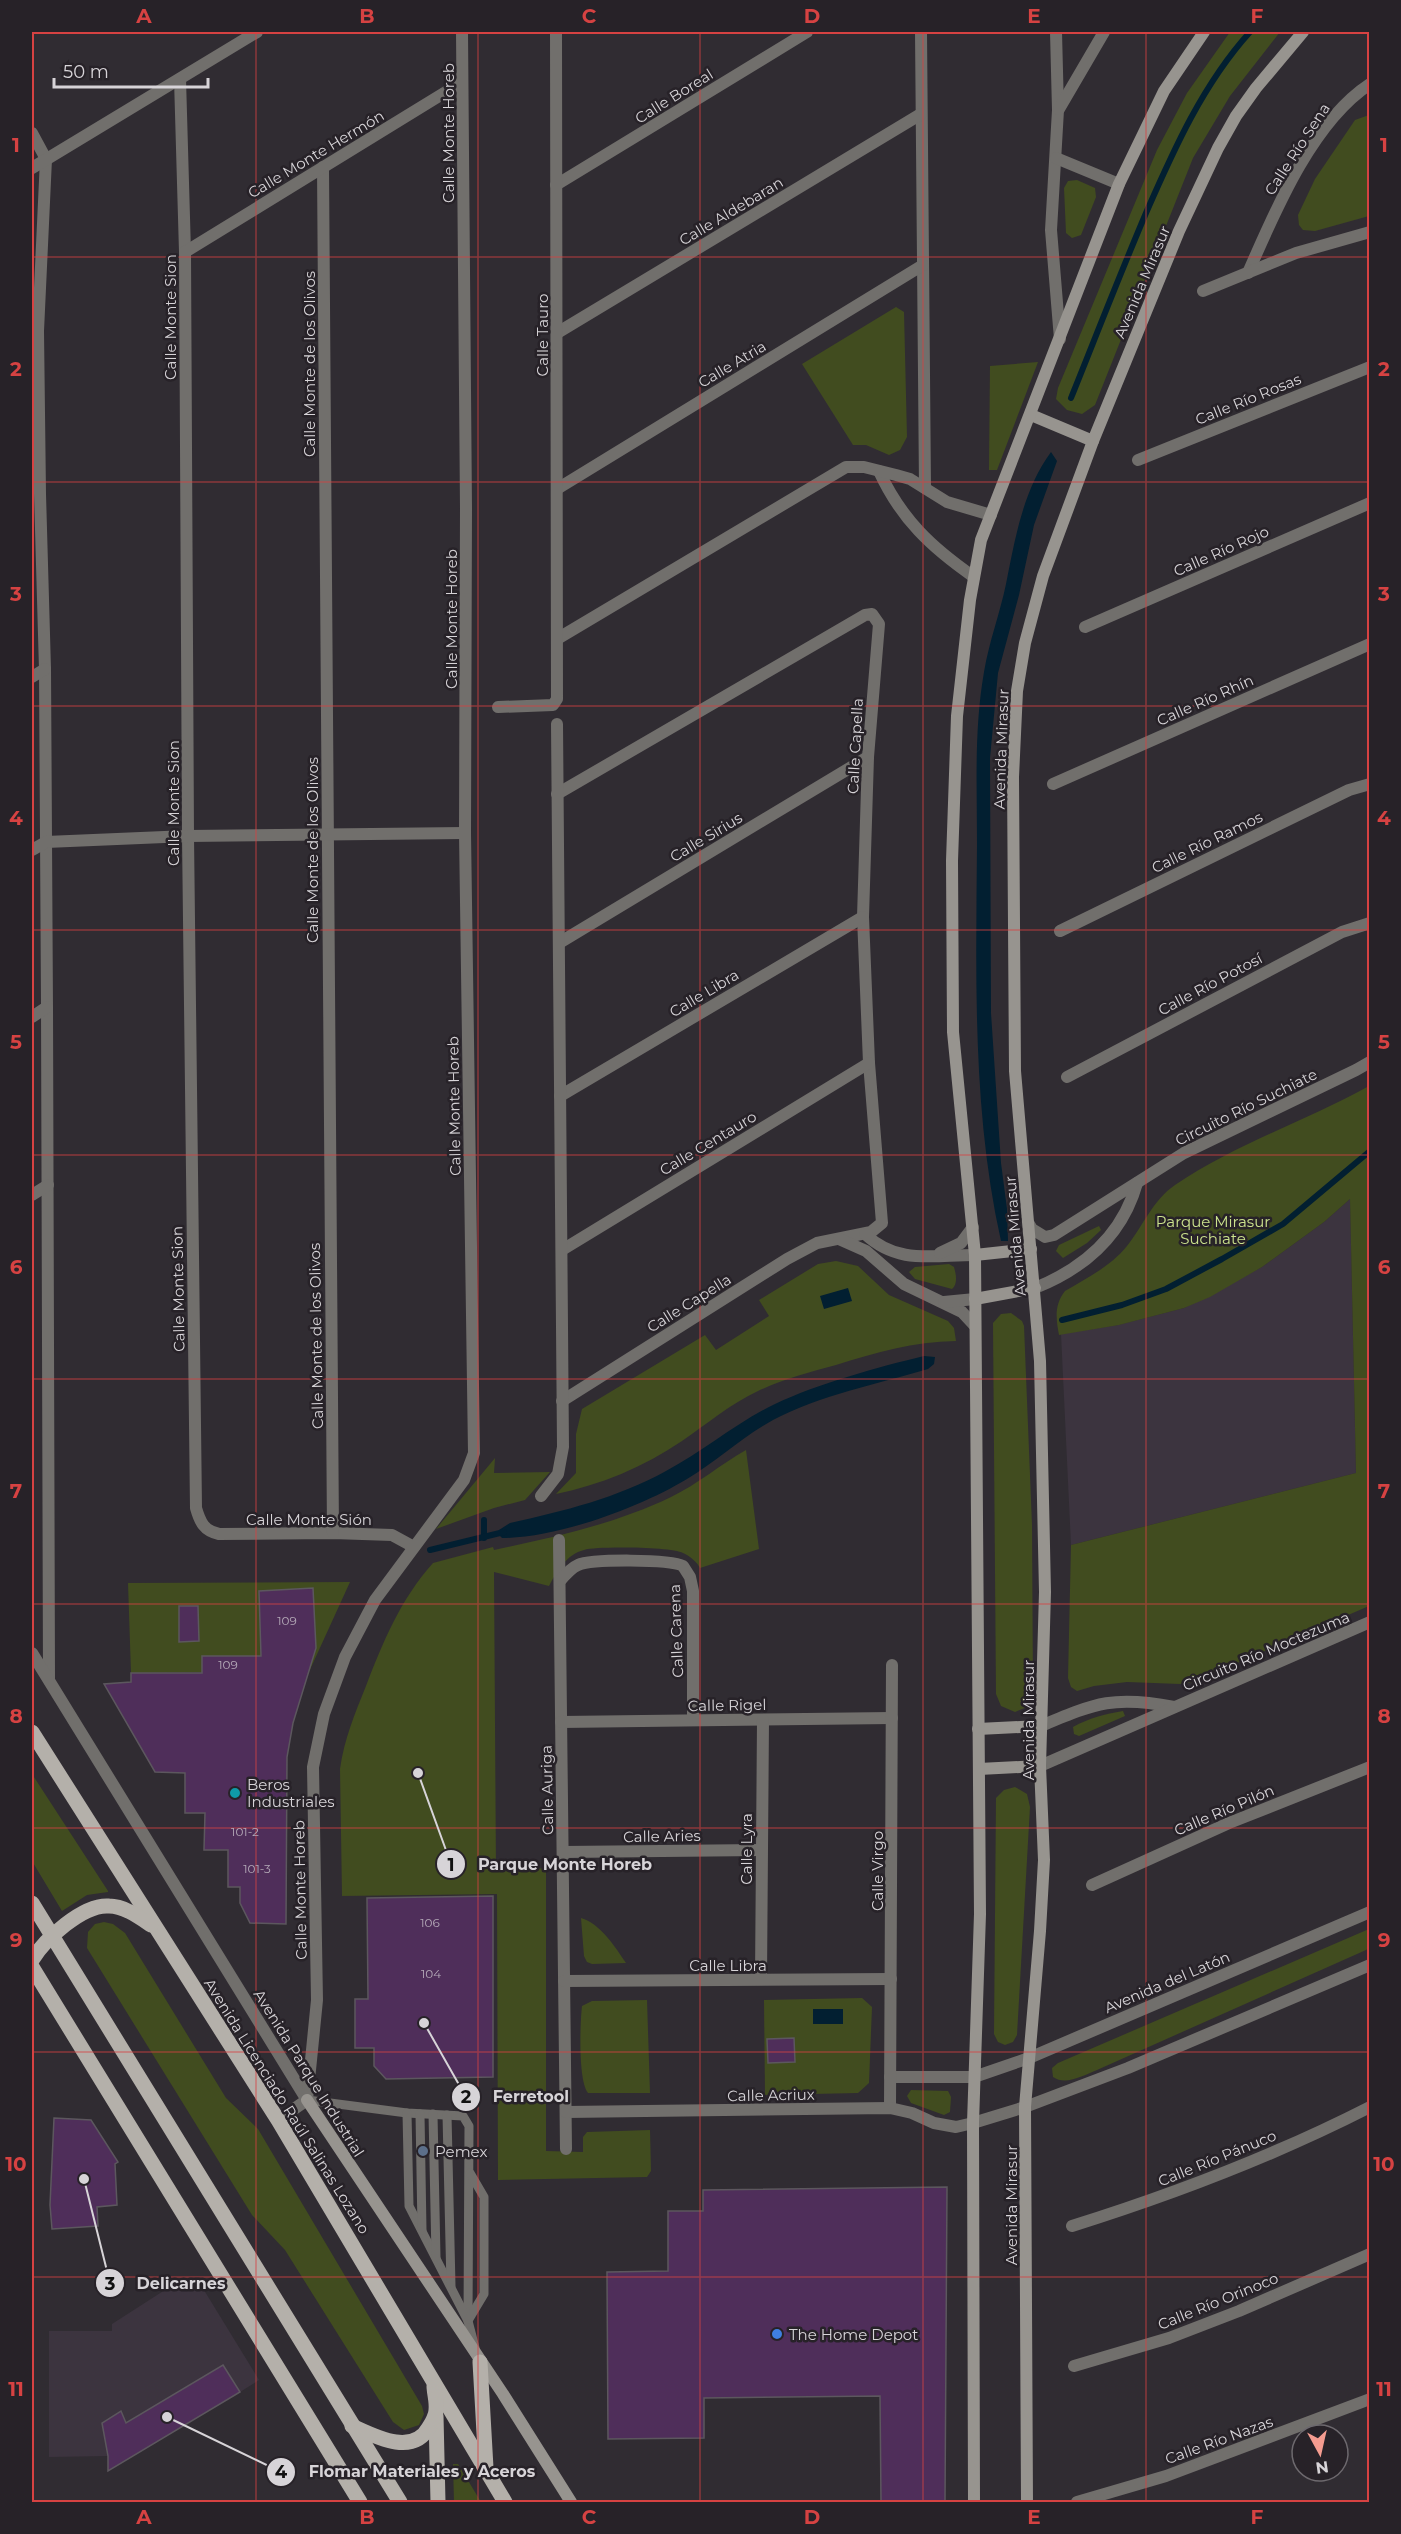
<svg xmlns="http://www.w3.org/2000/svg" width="1401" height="2534" font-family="Montserrat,sans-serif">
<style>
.built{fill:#3c343f}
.green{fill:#414c1f}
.water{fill:#021f31}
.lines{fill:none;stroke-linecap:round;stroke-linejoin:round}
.stream{stroke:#021f31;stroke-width:6}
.building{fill:#4f2e5a;stroke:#5c575e;stroke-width:1.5}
.lane{stroke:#716f6c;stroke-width:9}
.street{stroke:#716f6c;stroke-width:12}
.secondary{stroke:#97948f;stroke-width:12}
.primary{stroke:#b4b0aa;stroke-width:15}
.grid{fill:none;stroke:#d64242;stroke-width:1.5;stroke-opacity:0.55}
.culture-dot{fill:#0f9aa8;stroke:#272228;stroke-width:2}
.service-dot{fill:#5c6f8a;stroke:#272228;stroke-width:2}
.shop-dot{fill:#3f7fe0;stroke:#272228;stroke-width:2}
.labels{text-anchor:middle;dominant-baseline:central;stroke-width:5;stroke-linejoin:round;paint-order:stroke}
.number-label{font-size:12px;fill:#b5aab8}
.street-label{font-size:15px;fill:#d7d4d8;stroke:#272228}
.park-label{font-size:15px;fill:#cce38d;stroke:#272228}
.poi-label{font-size:15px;fill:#d7d4d8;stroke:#272228;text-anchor:start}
.leader{fill:none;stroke:#d7d4d8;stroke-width:2}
.callout-dot{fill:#d7d4d8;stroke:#272228;stroke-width:2}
.mark-label{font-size:18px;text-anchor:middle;font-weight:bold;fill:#111}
.callout-label{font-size:16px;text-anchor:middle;font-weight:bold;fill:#d7d4d8;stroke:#272228;stroke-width:5;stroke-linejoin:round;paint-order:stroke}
.neatline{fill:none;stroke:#d64242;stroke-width:2}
.grid-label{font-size:20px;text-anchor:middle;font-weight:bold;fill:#d64242}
</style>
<rect width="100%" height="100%" fill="#302c32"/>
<!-- built -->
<g class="built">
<polygon points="1350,1199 1356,1473 1071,1545 1061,1334 1118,1325 1184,1308 1262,1267 1324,1222"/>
<polygon points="182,2279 187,2288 199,2282 259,2380 240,2392 223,2365 126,2423 121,2411 102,2423 108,2456 49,2457 49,2331 112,2331 112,2324"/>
</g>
<!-- green -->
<g class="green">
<polygon points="1230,32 1280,32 1230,96 1193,158 1095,405 1082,414 1067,410 1056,399 1058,388 1157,150 1187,93"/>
<polygon points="1369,115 1369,216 1315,231 1303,230 1299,225 1298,215 1315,179 1355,120"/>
<polygon points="1077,180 1095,188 1096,197 1081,235 1072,238 1066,233 1064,188 1068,181"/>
<polygon points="896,307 904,312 907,437 900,450 889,455 866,445 853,445 802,364"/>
<polygon points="1038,362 997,470 989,470 990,366"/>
<path d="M1369,1086V1606L1193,1682L1180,1684L1127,1682L1094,1686L1077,1691L1071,1687L1068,1678L1071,1545L1356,1473L1350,1199L1324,1222L1262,1267L1210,1297L1184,1308L1119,1325L1059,1335C1056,1319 1054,1305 1065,1291C1087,1278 1111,1266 1127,1246C1143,1226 1153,1200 1175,1185C1235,1144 1306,1121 1369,1086Z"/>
<polygon points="1099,1226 1101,1230 1087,1243 1063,1258 1056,1251 1059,1245"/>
<path d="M836,1261L858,1266L889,1295L948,1321L954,1328L956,1341C913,1342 877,1352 836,1365C810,1372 783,1379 758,1391C730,1404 707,1424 682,1441C644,1467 600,1485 556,1494L576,1473V1434L582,1409L705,1335L716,1350L769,1316L759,1300L818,1264Z"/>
<path d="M949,1264L954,1267C956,1274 958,1284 952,1289L915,1279L909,1272L915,1267Z"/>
<polygon points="1011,1313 1022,1321 1024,1326 1032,1525 1033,1695 1027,1707 1015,1712 1001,1706 996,1694 993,1323 1001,1314"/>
<path d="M746,1450L759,1549L700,1568C697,1562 690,1556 683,1553C672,1547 597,1546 584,1550C567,1554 557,1571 549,1586L494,1572L496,1872L546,1868V2151L583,2152V2137L587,2132L650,2130L651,2171L647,2177L498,2180L497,1894L342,1896L340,1769C344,1740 355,1713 366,1686C383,1642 400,1600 433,1563L493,1547L494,1550C555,1537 615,1524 671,1497C698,1484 721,1464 746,1450Z"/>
<polygon points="495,1458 494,1473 550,1472 525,1500 494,1508 436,1529"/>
<polygon points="350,1582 308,1674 274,1671 131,1673 128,1583"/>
<path d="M1123,1711L1125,1716L1079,1736L1074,1734L1073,1727C1089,1718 1105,1714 1123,1711Z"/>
<polygon points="32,1774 108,1891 108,1892 87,1895 62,1911 32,1861"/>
<polygon points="1015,1787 1027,1794 1030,1807 1017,2035 1013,2042 1005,2045 998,2042 994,2034 996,1798 1004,1790"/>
<path d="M581,1918C600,1923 616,1948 626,1963L592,1964L587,1962L584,1956Z"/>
<polygon points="104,1922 113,1924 125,1933 226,2098 258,2129 422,2406 424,2414 419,2425 404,2430 393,2422 285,2250 252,2215 87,1948 88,1932 95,1924"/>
<path d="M1369,1929V1948L1366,1950L1097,2070C1084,2075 1066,2086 1053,2077L1052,2068L1058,2063Z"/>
<polygon points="862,1998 872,2007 869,2083 858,2093 765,2095 764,2000"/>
<path d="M647,2000L650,2093H588C578,2081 580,2023 582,2006L592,2001Z"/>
<polygon points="911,2090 948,2091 951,2097 950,2112 944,2115 911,2103 907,2096"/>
<polygon points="453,2464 458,2464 481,2502 454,2502"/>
</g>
<!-- water -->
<g class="water">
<path d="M1051,452L1057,461L1034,525L1019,595L998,673L990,758L991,1013L1001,1163L1007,1209L1008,1241H1001C972,1111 976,976 977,844C977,786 974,729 984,672C989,642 1000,613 1006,584C1015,539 1023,490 1051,452Z"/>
<polygon points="848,1288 852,1301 824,1309 820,1296"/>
<path d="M924,1356L935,1357L934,1364L928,1369C877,1384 821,1395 773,1420C742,1437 717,1461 687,1479C639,1508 557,1538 502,1538L498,1534L499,1530L510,1523C564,1511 617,1498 666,1471C704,1451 737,1422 775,1404C817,1384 878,1367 924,1356Z"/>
<rect x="813" y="2009" width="30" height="15"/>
</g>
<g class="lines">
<!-- stream -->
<g class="stream">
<path d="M1071,398C1096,336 1120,274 1146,213C1174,149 1203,84 1250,32"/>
<polyline points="1062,1320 1122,1305 1166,1289 1222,1259 1283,1224 1370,1151"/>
<polyline points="484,1538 484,1520"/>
<polyline points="430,1550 504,1532"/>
</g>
</g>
<!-- building -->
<g class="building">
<polygon points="313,1588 316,1648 293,1723 287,1757 286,1924 250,1923 240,1903 240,1887 228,1887 228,1850 204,1850 205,1813 185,1813 185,1773 155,1772 104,1684 131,1682 131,1673 202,1673 202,1656 261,1656 259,1591"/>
<polygon points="179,1606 198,1606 199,1641 179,1642"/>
<polygon points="493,1896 493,2077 386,2079 374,2066 374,2048 355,2048 355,1999 368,1999 367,1898"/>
<polygon points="794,2038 795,2062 768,2063 767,2039"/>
<polygon points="54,2118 91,2120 118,2162 115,2164 117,2205 97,2207 98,2226 52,2229 50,2205"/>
<polygon points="947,2187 945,2502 881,2502 880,2396 704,2398 704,2438 608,2439 607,2272 668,2271 668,2211 703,2211 703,2190"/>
<polygon points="223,2365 240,2392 108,2471 108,2456 102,2423 121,2411 126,2423"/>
</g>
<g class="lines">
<!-- lane -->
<g class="lane">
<polyline points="307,2100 407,2113 463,2116 469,2126 468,2321"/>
<polyline points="407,2113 409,2206 468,2321 475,2348"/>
<polyline points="420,2114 422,2230"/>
<polyline points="433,2114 436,2257"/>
<polyline points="447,2115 451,2286"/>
<polyline points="469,2319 484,2294 484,2197 470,2173"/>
</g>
<!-- street -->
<g class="street">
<polyline points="921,32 925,488"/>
<polyline points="1056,32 1058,110 1051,230 1060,339"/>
<path d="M180,79L185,252L188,836L196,1508C200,1522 204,1531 219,1534L333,1533L392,1535L414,1547"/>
<polyline points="1059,109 1104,32"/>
<polyline points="32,133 46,159 38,331 40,494 45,669 47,1007 49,1678"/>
<polyline points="1056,158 1119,184"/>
<polyline points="323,167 333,1533"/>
<polyline points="32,168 257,32"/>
<polyline points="556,185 807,32"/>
<polyline points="185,252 462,82"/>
<path d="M1248,273C1275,211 1312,122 1370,84"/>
<polyline points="1203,291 1296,253 1370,232"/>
<polyline points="557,333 921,114"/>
<polyline points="1138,460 1370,367"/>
<path d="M879,471C901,519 931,547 974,577"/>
<polyline points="557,489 923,265"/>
<polyline points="1085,627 1370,503"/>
<polyline points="557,639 846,467 864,467 896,475 910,479 947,502 991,515"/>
<polyline points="32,677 45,669"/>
<polyline points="498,707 553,705 557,699 556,32"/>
<polyline points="1053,784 1370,644"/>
<polyline points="557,794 865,615 872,614 879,624 868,757 863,917 869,1063 882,1223 871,1232 817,1243 787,1259 562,1401"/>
<polyline points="32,850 46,842 188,836 465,833"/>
<polyline points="1060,931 1349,790 1370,784"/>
<polyline points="559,943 868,757"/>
<polyline points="32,1017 47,1007"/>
<polyline points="1067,1077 1342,932 1370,923"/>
<polyline points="560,1096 863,917"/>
<polyline points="32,1195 48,1185"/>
<polyline points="1029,1224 1032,1229 1045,1237 1054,1235 1184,1153 1356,1070 1370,1062"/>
<path d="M865,1234C898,1265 932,1255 975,1255"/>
<polyline points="839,1239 866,1251 904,1284 962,1312 975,1326"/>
<polyline points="562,1250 869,1063"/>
<polyline points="940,1253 961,1243 973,1227"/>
<path d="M1035,1288C1085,1268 1122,1236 1137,1183"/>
<polyline points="944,1302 975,1299"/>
<polyline points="541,1496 558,1474 563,1447 557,724"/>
<polyline points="559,1540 566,2149"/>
<path d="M560,1581C565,1575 571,1568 578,1565C591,1559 670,1559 683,1566L690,1577L693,1591V1720"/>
<polyline points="32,1653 307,2100"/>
<polyline points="561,1722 892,1718"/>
<path d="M1041,1726C1096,1703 1114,1695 1174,1707"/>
<polyline points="1040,1766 1370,1622"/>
<polyline points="563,1852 761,1850"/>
<polyline points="1092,1885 1229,1823 1370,1767"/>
<polyline points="761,1979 763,1720"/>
<polyline points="564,1981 891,1979"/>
<polyline points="890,2077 974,2077 1029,2058 1370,1912"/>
<polyline points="890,2108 892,1665"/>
<polyline points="566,2112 890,2108 912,2113 934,2123 956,2127 973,2123 1025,2107 1128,2068 1370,1965"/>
<polyline points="278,2120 307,2100 317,2000 313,1767 324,1714 345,1657 375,1600 464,1480 474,1453 465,833 466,508 462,32"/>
<path d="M1072,2226C1174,2194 1274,2156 1370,2107"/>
<polyline points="1074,2366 1169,2338 1239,2311 1370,2254"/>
<polyline points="1077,2502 1166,2476 1370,2399"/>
</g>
<!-- secondary -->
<g class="secondary">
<polyline points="1031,415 1093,441"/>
<polyline points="975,1255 1031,1249"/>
<polyline points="975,1299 1035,1288"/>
<polyline points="978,1729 1041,1726"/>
<polyline points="979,1769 1040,1766"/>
<polyline points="307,2100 503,2394 571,2502"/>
<polyline points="974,2502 973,2123 980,1914 975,1255 953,1032 952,861 957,716 970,600 981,540 1119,184 1164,91 1204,32"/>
<polyline points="1027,2502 1025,2107 1040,1931 1044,1860 1040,1766 1045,1592 1040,1361 1015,1071 1013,777 1017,691 1025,643 1043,576 1093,441 1179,231 1218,148 1236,116 1256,88 1303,32"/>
</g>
<!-- primary -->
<g class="primary">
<polyline points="32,1732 278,2120 505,2502"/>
<polyline points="32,1903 400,2502"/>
<path d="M32,1960C45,1939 83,1904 109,1906C124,1906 139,1917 151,1925"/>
<polyline points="32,1967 360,2502"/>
<polyline points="480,2362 486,2468"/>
<polyline points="436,2416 438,2502"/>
<path d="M352,2426C374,2436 413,2457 429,2427C432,2423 436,2415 436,2410C437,2402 434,2393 434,2386"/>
</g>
</g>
<!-- grid -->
<path class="grid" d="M256,32V2502M478,32V2502M700,32V2502M923,32V2502M1146,32V2502M32,257H1370M32,482H1370M32,706H1370M32,930H1370M32,1155H1370M32,1379H1370M32,1604H1370M32,1828H1370M32,2052H1370M32,2277H1370"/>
<!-- markers -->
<circle class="culture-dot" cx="235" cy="1793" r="6"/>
<circle class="service-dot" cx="423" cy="2151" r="6"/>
<circle class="shop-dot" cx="777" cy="2334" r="6"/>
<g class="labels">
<!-- number labels -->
<g class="number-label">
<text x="287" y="1620">109</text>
<text x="228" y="1664">109</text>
<text x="245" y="1831">101-2</text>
<text x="257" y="1868">101-3</text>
<text x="430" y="1922">106</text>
<text x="431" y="1973">104</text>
</g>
<!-- street labels -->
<g class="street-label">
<text transform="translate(674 96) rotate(-32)">Calle Boreal</text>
<text transform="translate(448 133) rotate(-90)">Calle Monte Horeb</text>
<text transform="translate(1297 149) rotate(-57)">Calle Río Sena</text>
<text transform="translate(316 154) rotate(-31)">Calle Monte Hermón</text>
<text transform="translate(731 211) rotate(-31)">Calle Aldebaran</text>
<text transform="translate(1142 282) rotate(-67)">Avenida Mirasur</text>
<text transform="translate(170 317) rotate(-90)">Calle Monte Sion</text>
<text transform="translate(542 335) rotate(-90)">Calle Tauro</text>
<text transform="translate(309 364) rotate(-90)">Calle Monte de los Olivos</text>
<text transform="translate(732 364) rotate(-31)">Calle Atria</text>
<text transform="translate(1248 399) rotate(-22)">Calle Río Rosas</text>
<text transform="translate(1221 551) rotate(-24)">Calle Río Rojo</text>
<text transform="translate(451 619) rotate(-90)">Calle Monte Horeb</text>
<text transform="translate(1205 700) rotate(-24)">Calle Río Rhín</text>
<text transform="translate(855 746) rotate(-87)">Calle Capella</text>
<text transform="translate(1001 749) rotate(-88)">Avenida Mirasur</text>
<text transform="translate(173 803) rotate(-90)">Calle Monte Sion</text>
<text transform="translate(706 837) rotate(-31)">Calle Sirius</text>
<text transform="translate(1207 842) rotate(-26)">Calle Río Ramos</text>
<text transform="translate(312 850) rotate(-90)">Calle Monte de los Olivos</text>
<text transform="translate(1210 984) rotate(-28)">Calle Río Potosí</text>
<text transform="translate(704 993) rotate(-31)">Calle Libra</text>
<text transform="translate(454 1106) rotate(-91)">Calle Monte Horeb</text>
<text transform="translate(1246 1107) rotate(-26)">Circuito Río Suchiate</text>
<text transform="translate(708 1143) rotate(-31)">Calle Centauro</text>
<text transform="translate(1015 1236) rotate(-95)">Avenida Mirasur</text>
<text transform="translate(178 1289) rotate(-91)">Calle Monte Sion</text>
<text transform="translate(689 1303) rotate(-32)">Calle Capella</text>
<text transform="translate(316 1336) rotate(-91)">Calle Monte de los Olivos</text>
<text x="309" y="1519">Calle Monte Sión</text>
<text transform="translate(676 1631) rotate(-92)">Calle Carena</text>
<text transform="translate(1266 1651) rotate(-23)">Circuito Río Moctezuma</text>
<text transform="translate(727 1705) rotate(-1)">Calle Rigel</text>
<text transform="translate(1028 1720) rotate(-90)">Avenida Mirasur</text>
<text transform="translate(547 1790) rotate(-91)">Calle Auriga</text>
<text transform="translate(1224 1810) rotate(-23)">Calle Río Pilón</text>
<text transform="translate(662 1836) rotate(-1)">Calle Aries</text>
<text transform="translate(746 1849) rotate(-90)">Calle Lyra</text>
<text transform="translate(877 1871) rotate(-90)">Calle Virgo</text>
<text transform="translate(300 1890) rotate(-91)">Calle Monte Horeb</text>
<text x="728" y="1965">Calle Libra</text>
<text transform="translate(1167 1982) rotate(-23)">Avenida del Latón</text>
<text transform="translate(309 2073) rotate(58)">Avenida Parque Industrial</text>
<text transform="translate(771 2095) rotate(-1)">Calle Acriux</text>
<text transform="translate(287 2106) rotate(58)">Avenida Licenciado Raúl Salinas Lozano</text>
<text transform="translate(1217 2158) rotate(-22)">Calle Río Pánuco</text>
<text transform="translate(1011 2205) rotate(-90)">Avenida Mirasur</text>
<text transform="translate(1218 2301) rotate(-22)">Calle Río Orinoco</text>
<text transform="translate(1219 2440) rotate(-20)">Calle Río Nazas</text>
</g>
<!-- park labels -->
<g class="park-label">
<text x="1213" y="1221">Parque Mirasur<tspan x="1213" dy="17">Suchiate</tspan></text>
</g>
<!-- poi labels -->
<g class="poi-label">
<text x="247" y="1784">Beros<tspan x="247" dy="17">Industriales</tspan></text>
<text x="435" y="2151">Pemex</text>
<text x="789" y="2334">The Home Depot</text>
</g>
</g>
<!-- callouts -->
<path class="leader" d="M418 1773L451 1864M424 2023L466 2097M84 2179L110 2283M167 2417L281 2472"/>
<g class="callout-dot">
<circle cx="418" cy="1773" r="6"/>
<circle cx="424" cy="2023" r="6"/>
<circle cx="84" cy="2179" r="6"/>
<circle cx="167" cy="2417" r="6"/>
<circle cx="451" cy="1864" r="15"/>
<circle cx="466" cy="2097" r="15"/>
<circle cx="110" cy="2283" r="15"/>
<circle cx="281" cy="2472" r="15"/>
</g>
<g class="mark-label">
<text x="451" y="1871">1</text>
<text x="466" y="2103">2</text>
<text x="110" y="2290">3</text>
<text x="281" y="2478">4</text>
</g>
<g class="callout-label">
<text x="565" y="1870">Parque Monte Horeb</text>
<text x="531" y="2102">Ferretool</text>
<text x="181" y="2289">Delicarnes</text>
<text x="422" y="2477">Flomar Materiales y Aceros</text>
</g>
<!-- border -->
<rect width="1401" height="2534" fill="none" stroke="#272228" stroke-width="66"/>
<!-- north arrow -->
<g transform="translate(1320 2453) rotate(172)"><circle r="28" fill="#272228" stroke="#6d696e" stroke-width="1.5"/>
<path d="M0-4.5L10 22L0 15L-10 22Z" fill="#f59c90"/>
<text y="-9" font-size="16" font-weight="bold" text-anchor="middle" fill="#d7d4d8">N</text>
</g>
<!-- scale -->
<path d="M54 78v9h154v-9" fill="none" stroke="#d7d4d8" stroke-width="3"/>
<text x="63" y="78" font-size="18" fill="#d7d4d8" stroke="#272228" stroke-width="4.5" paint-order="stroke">50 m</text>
<rect x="33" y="33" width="1335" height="2468" class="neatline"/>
<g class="grid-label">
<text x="144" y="23">A</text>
<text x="367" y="23">B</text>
<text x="589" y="23">C</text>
<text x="812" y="23">D</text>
<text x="1034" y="23">E</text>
<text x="1257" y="23">F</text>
<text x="16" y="152">1</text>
<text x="1384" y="152">1</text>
<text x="16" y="376">2</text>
<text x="1384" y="376">2</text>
<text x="16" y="601">3</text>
<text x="1384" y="601">3</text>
<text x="16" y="825">4</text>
<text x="1384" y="825">4</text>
<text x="16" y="1049">5</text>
<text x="1384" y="1049">5</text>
<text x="16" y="1274">6</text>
<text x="1384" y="1274">6</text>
<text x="16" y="1498">7</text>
<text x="1384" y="1498">7</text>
<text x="16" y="1723">8</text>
<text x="1384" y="1723">8</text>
<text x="16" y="1947">9</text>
<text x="1384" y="1947">9</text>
<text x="16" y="2171">10</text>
<text x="1384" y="2171">10</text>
<text x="16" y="2396">11</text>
<text x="1384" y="2396">11</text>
<text x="144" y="2524">A</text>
<text x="367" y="2524">B</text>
<text x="589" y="2524">C</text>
<text x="812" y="2524">D</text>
<text x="1034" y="2524">E</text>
<text x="1257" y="2524">F</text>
</g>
</svg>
